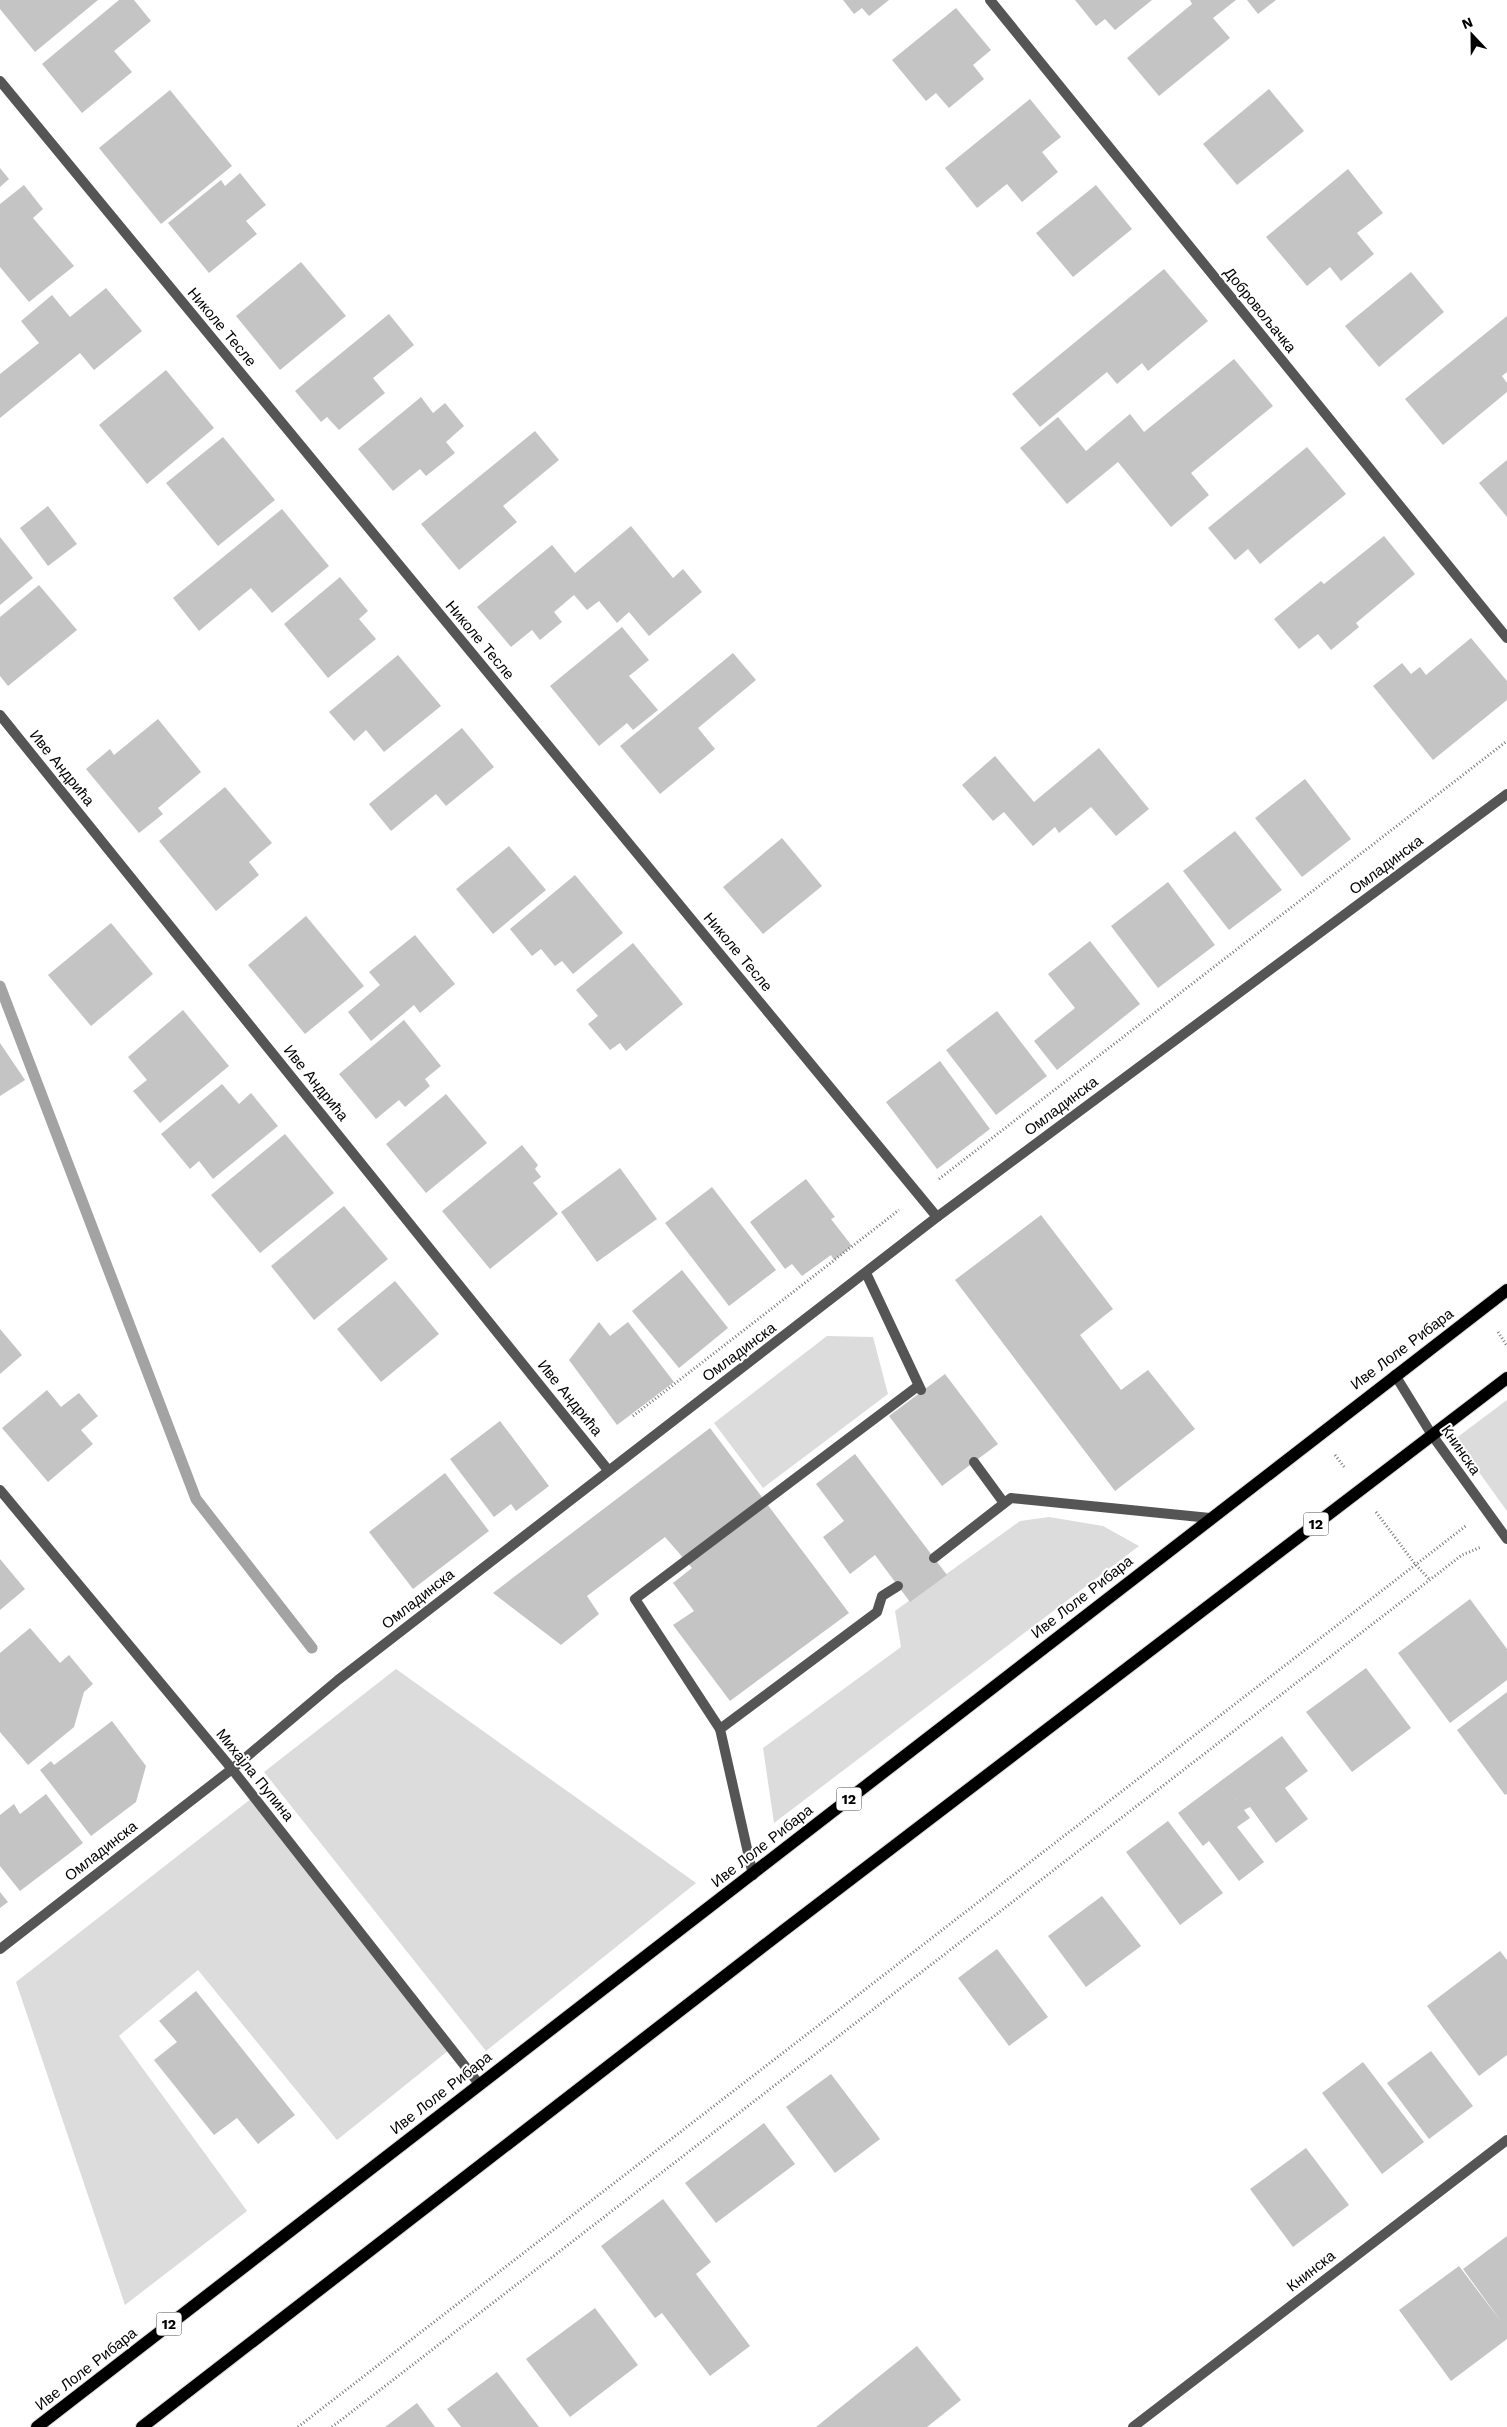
<svg xmlns="http://www.w3.org/2000/svg" width="1507" height="2427" font-family="'Work Sans',sans-serif">
<style>
.green{fill:#dcdcdc}
.lines{fill:none;stroke-linecap:round;stroke-linejoin:round}
.stream{stroke:#a3a3a3;stroke-width:11}
.building{fill:#c4c4c4}
.primary-casing{stroke:#dbdbdb;stroke-width:14}
.path{stroke:#777;stroke-width:3;stroke-dasharray:1 2.5;stroke-linecap:butt}
.service{stroke:#555;stroke-width:10}
.minor{stroke:#555;stroke-width:10}
.primary{stroke:#000;stroke-width:12}
.labels{text-anchor:middle;dominant-baseline:central;stroke-width:4;stroke-linejoin:round;paint-order:stroke}
.shield{fill:#fff;stroke:#4c4c4c;stroke-width:1}
.shield-label{font-size:14px;font-weight:bold;fill:#000}
.street-label{font-size:15px;fill:#000;stroke:#fff}
</style>
<rect width="100%" height="100%" fill="#fff"/>
<!-- green -->
<g class="green">
<polygon points="827,1336 873,1337 888,1394 763,1488 714,1423"/>
<polygon points="1507,1400 1507,1511 1455,1439"/>
<polygon points="1049,1517 1103,1526 1139,1546 774,1823 763,1748 901,1647 895,1611 1020,1521"/>
<polygon points="396,1669 696,1883 486,2051 264,1772"/>
<polygon points="252,1798 454,2046 337,2140 198,1970 119,2036 247,2211 125,2305 16,1982"/>
</g>
<g class="lines">
<!-- stream -->
<polyline class="stream" points="0,986 196,1499 312,1648"/>
</g>
<!-- building -->
<g class="building">
<polygon points="0,0 98,0 35,52 0,9"/>
<polygon points="119,0 134,0 151,21 114,51 132,72 82,113 42,64"/>
<polygon points="843,0 889,0 869,16 862,8 854,14"/>
<polygon points="1075,0 1152,0 1115,30 1105,19 1096,26"/>
<polygon points="1190,0 1236,0 1213,18 1230,38 1159,96 1127,58 1192,4"/>
<polygon points="1247,0 1276,0 1258,14"/>
<polygon points="956,8 991,50 973,65 984,79 949,108 936,93 926,101 892,60"/>
<polygon points="1269,89 1304,131 1237,185 1203,144"/>
<polygon points="170,90 232,166 161,224 99,148"/>
<polygon points="1030,99 1061,137 1042,152 1058,172 1022,202 1007,184 977,208 945,168"/>
<polygon points="0,168 9,179 0,187"/>
<polygon points="1348,169 1383,213 1357,233 1374,254 1341,281 1330,267 1307,286 1266,237"/>
<polygon points="240,173 266,205 246,221 257,234 209,273 168,223 221,180 225,186"/>
<polygon points="24,185 43,209 33,218 74,266 29,302 0,267 0,204"/>
<polygon points="1096,185 1132,229 1073,277 1036,233"/>
<polygon points="301,262 346,316 280,370 236,316"/>
<polygon points="1164,269 1208,321 1148,371 1142,363 1117,384 1107,372 1040,427 1012,394"/>
<polygon points="1411,272 1444,312 1379,367 1345,326"/>
<polygon points="106,288 142,331 94,370 80,353 0,418 0,374 39,343 21,321 52,295 70,317"/>
<polygon points="389,314 414,345 373,378 385,393 339,430 327,417 321,422 295,391"/>
<polygon points="1507,316 1507,372 1502,376 1507,383 1507,392 1443,445 1405,399"/>
<polygon points="1234,359 1273,406 1191,473 1209,495 1171,527 1118,462 1067,504 1020,448 1058,417 1086,451 1130,414 1144,432"/>
<polygon points="166,370 214,428 147,484 99,425"/>
<polygon points="421,397 433,413 445,403 464,426 446,442 455,453 426,476 420,469 393,491 358,449"/>
<polygon points="535,431 559,460 503,506 517,522 459,570 421,524"/>
<polygon points="223,437 275,500 218,546 166,483"/>
<polygon points="1307,447 1346,494 1260,564 1248,549 1235,560 1208,528"/>
<polygon points="1507,460 1507,517 1479,483"/>
<polygon points="48,506 77,544 48,566 20,528"/>
<polygon points="282,509 329,566 272,613 251,588 199,631 173,598"/>
<polygon points="631,526 673,578 683,569 702,592 649,636 629,612 617,623 599,601 587,610 574,595 554,612 562,622 540,640 532,630 511,647 477,607 552,545 575,573"/>
<polygon points="1384,536 1415,574 1356,623 1359,627 1331,650 1318,634 1299,649 1274,619 1321,581 1324,584"/>
<polygon points="0,537 33,578 0,605"/>
<polygon points="340,577 368,611 359,619 376,639 328,678 284,624"/>
<polygon points="39,585 77,630 8,686 0,676 0,617"/>
<polygon points="622,627 649,660 629,676 658,710 633,730 627,723 599,746 550,686"/>
<polygon points="1471,638 1507,681 1507,700 1433,760 1373,686 1402,663 1411,674 1420,667 1426,675"/>
<polygon points="733,653 756,680 698,728 715,749 660,794 620,746"/>
<polygon points="398,655 441,706 384,752 366,730 354,741 329,712"/>
<polygon points="158,719 201,772 158,808 163,814 139,833 86,769 110,749 114,755"/>
<polygon points="462,728 494,767 446,806 436,794 391,831 369,804"/>
<polygon points="1099,748 1149,809 1116,836 1091,807 1059,833 1055,827 1033,846 1004,812 993,821 962,785 995,756 1034,802"/>
<polygon points="1305,779 1351,839 1302,877 1255,818"/>
<polygon points="225,787 272,843 249,862 259,875 216,911 159,841"/>
<polygon points="1235,831 1282,890 1229,930 1183,871"/>
<polygon points="782,838 822,886 763,934 723,887"/>
<polygon points="509,846 546,890 493,934 456,889"/>
<polygon points="575,875 623,933 573,974 562,961 555,966 541,949 532,956 510,929"/>
<polygon points="1168,882 1215,945 1158,988 1111,926"/>
<polygon points="306,916 364,986 305,1034 248,965"/>
<polygon points="111,923 153,974 91,1026 48,975"/>
<polygon points="415,935 455,984 420,1013 414,1005 371,1041 348,1012 380,985 369,972"/>
<polygon points="1090,941 1140,1004 1057,1070 1034,1041 1075,1008 1048,974"/>
<polygon points="633,943 683,1004 626,1051 620,1043 610,1050 588,1024 598,1016 576,990"/>
<polygon points="183,1010 229,1066 160,1123 133,1091 147,1080 128,1057"/>
<polygon points="997,1011 1047,1076 996,1115 946,1050"/>
<polygon points="404,1020 441,1066 425,1079 430,1086 405,1107 399,1100 376,1119 339,1074"/>
<polygon points="0,1043 25,1080 0,1096"/>
<polygon points="940,1061 990,1129 937,1169 886,1102"/>
<polygon points="222,1084 239,1104 251,1093 278,1126 213,1179 199,1161 190,1169 161,1134"/>
<polygon points="446,1094 487,1143 426,1193 386,1144"/>
<polygon points="285,1134 334,1193 260,1253 211,1195"/>
<polygon points="522,1145 538,1165 535,1169 541,1177 533,1183 558,1214 490,1269 442,1211"/>
<polygon points="620,1168 657,1219 597,1262 561,1212"/>
<polygon points="806,1179 835,1217 831,1219 852,1246 834,1260 831,1255 802,1276 792,1264 785,1269 750,1222"/>
<polygon points="712,1187 776,1270 729,1306 665,1223"/>
<polygon points="344,1206 388,1259 314,1320 271,1266"/>
<polygon points="1041,1215 1113,1309 1080,1335 1121,1390 1148,1370 1195,1429 1115,1491 955,1280"/>
<polygon points="682,1270 728,1328 679,1368 632,1311"/>
<polygon points="395,1281 439,1334 381,1382 337,1329"/>
<polygon points="599,1322 610,1336 628,1322 674,1382 617,1425 569,1360"/>
<polygon points="0,1329 22,1355 0,1374"/>
<polygon points="945,1374 998,1444 942,1486 889,1416"/>
<polygon points="47,1390 61,1407 79,1393 98,1416 81,1430 93,1444 48,1482 2,1428"/>
<polygon points="500,1421 549,1486 516,1511 511,1504 494,1517 450,1459"/>
<polygon points="710,1428 849,1613 730,1701 673,1625 694,1611 673,1583 692,1568 665,1537 587,1596 599,1614 561,1645 493,1593"/>
<polygon points="855,1454 947,1575 910,1602 875,1555 850,1574 823,1537 844,1521 816,1484"/>
<polygon points="445,1473 489,1531 413,1589 369,1532"/>
<polygon points="0,1559 25,1589 0,1610"/>
<polygon points="1470,1599 1507,1649 1507,1680 1450,1723 1398,1653"/>
<polygon points="30,1628 60,1663 69,1655 93,1684 84,1692 74,1727 28,1765 0,1732 0,1653"/>
<polygon points="1366,1668 1411,1728 1352,1772 1306,1712"/>
<polygon points="1507,1692 1507,1794 1505,1795 1457,1730"/>
<polygon points="112,1721 146,1766 136,1802 91,1836 40,1770 51,1761 54,1765"/>
<polygon points="1282,1736 1308,1771 1285,1788 1308,1819 1276,1843 1250,1807 1244,1810 1250,1818 1237,1827 1264,1862 1239,1881 1209,1841 1203,1846 1178,1813 1222,1780 1236,1800 1222,1780"/>
<polygon points="46,1794 83,1843 20,1891 0,1866 0,1815 14,1804 20,1814"/>
<polygon points="1168,1821 1223,1893 1180,1925 1126,1852"/>
<polygon points="0,1892 8,1902 0,1908"/>
<polygon points="1102,1896 1141,1946 1086,1987 1048,1936"/>
<polygon points="997,1949 1048,2017 1009,2046 958,1978"/>
<polygon points="1500,1951 1507,1960 1507,2055 1479,2076 1427,2006"/>
<polygon points="196,1991 295,2115 258,2144 237,2118 214,2135 154,2060 177,2042 159,2021"/>
<polygon points="1431,2051 1473,2106 1429,2139 1387,2083"/>
<polygon points="1363,2062 1424,2142 1382,2174 1322,2093"/>
<polygon points="831,2074 880,2139 835,2173 786,2107"/>
<polygon points="764,2123 795,2164 716,2223 685,2183"/>
<polygon points="1306,2148 1349,2205 1293,2247 1250,2189"/>
<polygon points="663,2199 711,2262 696,2274 750,2346 710,2376 662,2313 655,2318 601,2246"/>
<polygon points="1507,2236 1507,2339 1451,2381 1399,2310 1459,2266 1503,2324 1463,2269"/>
<polygon points="595,2308 638,2365 570,2417 526,2359"/>
<polygon points="917,2346 961,2400 927,2427 816,2427"/>
<polygon points="497,2372 539,2427 461,2427 447,2409"/>
<polygon points="417,2403 435,2427 385,2427"/>
</g>
<g class="lines">
<!-- primary casing -->
<g class="primary-casing">
<g id="primary">
<polyline points="37,2427 1507,1290"/>
<polyline points="142,2427 783,1931 1507,1378"/>
</g>
</g>
<!-- path -->
<g class="path">
<polyline points="939,1179 1507,741"/>
<polyline points="1498,1332 1507,1346"/>
<polyline points="633,1416 899,1210"/>
<polyline points="1335,1455 1345,1468"/>
<polyline points="1376,1512 1415,1564 1430,1580"/>
<polyline points="298,2427 1467,1525"/>
<polyline points="332,2427 1462,1555 1481,1547"/>
</g>
<!-- service -->
<g class="service">
<polyline points="866,1273 921,1390"/>
<polyline points="974,1462 1004,1503"/>
<polyline points="934,1558 1011,1498 1210,1518"/>
<polyline points="720,1729 635,1599 918,1386"/>
<polyline points="753,1875 720,1729 877,1612 882,1596 898,1586"/>
</g>
<!-- minor -->
<g class="minor">
<polyline points="990,0 1507,638"/>
<polyline points="0,81 937,1217"/>
<polyline points="0,715 608,1470"/>
<polyline points="1395,1375 1432,1435 1507,1539"/>
<polyline points="0,1490 232,1769 479,2084"/>
<polyline points="0,1949 232,1769 338,1680 937,1217 1507,794"/>
<polyline points="1133,2427 1507,2140"/>
</g>
<!-- primary -->
<use href="#primary" class="primary"/>
</g>
<g class="labels">
<!-- shield labels -->
<g class="shield">
<rect x="1303.5" y="1512.5" width="25" height="23" rx="4"/>
<rect x="836.5" y="1787.5" width="25" height="23" rx="4"/>
<rect x="156.5" y="2312.5" width="25" height="23" rx="4"/>
</g>
<g class="shield-label">
<text x="1316" y="1524">12</text>
<text x="849" y="1799">12</text>
<text x="169" y="2324">12</text>
</g>
<!-- street labels -->
<g class="street-label">
<text transform="translate(1260 310) rotate(51)">Добровољачка</text>
<text transform="translate(222 327) rotate(50)">Николе Тесле</text>
<text transform="translate(480 640) rotate(50)">Николе Тесле</text>
<text transform="translate(62 768) rotate(51)">Иве Андрића</text>
<text transform="translate(1386 865) rotate(-37)">Омладинска</text>
<text transform="translate(738 952) rotate(50)">Николе Тесле</text>
<text transform="translate(316 1083) rotate(51)">Иве Андрића</text>
<text transform="translate(1061 1106) rotate(-37)">Омладинска</text>
<text transform="translate(1402 1349) rotate(-37)">Иве Лоле Рибара</text>
<text transform="translate(739 1352) rotate(-37)">Омладинска</text>
<text transform="translate(570 1398) rotate(51)">Иве Андрића</text>
<text transform="translate(1461 1450) rotate(55)">Книнска</text>
<text transform="translate(1082 1597) rotate(-38)">Иве Лоле Рибара</text>
<text transform="translate(418 1599) rotate(-38)">Омладинска</text>
<text transform="translate(255 1775) rotate(51)">Михајла Пупина</text>
<text transform="translate(762 1846) rotate(-38)">Иве Лоле Рибара</text>
<text transform="translate(101 1851) rotate(-38)">Омладинска</text>
<text transform="translate(441 2093) rotate(-38)">Иве Лоле Рибара</text>
<text transform="translate(1311 2271) rotate(-38)">Книнска</text>
<text transform="translate(86 2369) rotate(-38)">Иве Лоле Рибара</text>
</g>
</g>
<!-- north arrow -->
<g transform="translate(1472 35) rotate(338)" stroke="#ffffff" stroke-width="4" paint-order="stroke">
<path d="M0-4L9 19L0 12L-9 19Z" fill="#000000"/>
<text y="-8" font-size="14" font-weight="bold" text-anchor="middle" fill="#000000">N</text>
</g>
</svg>
